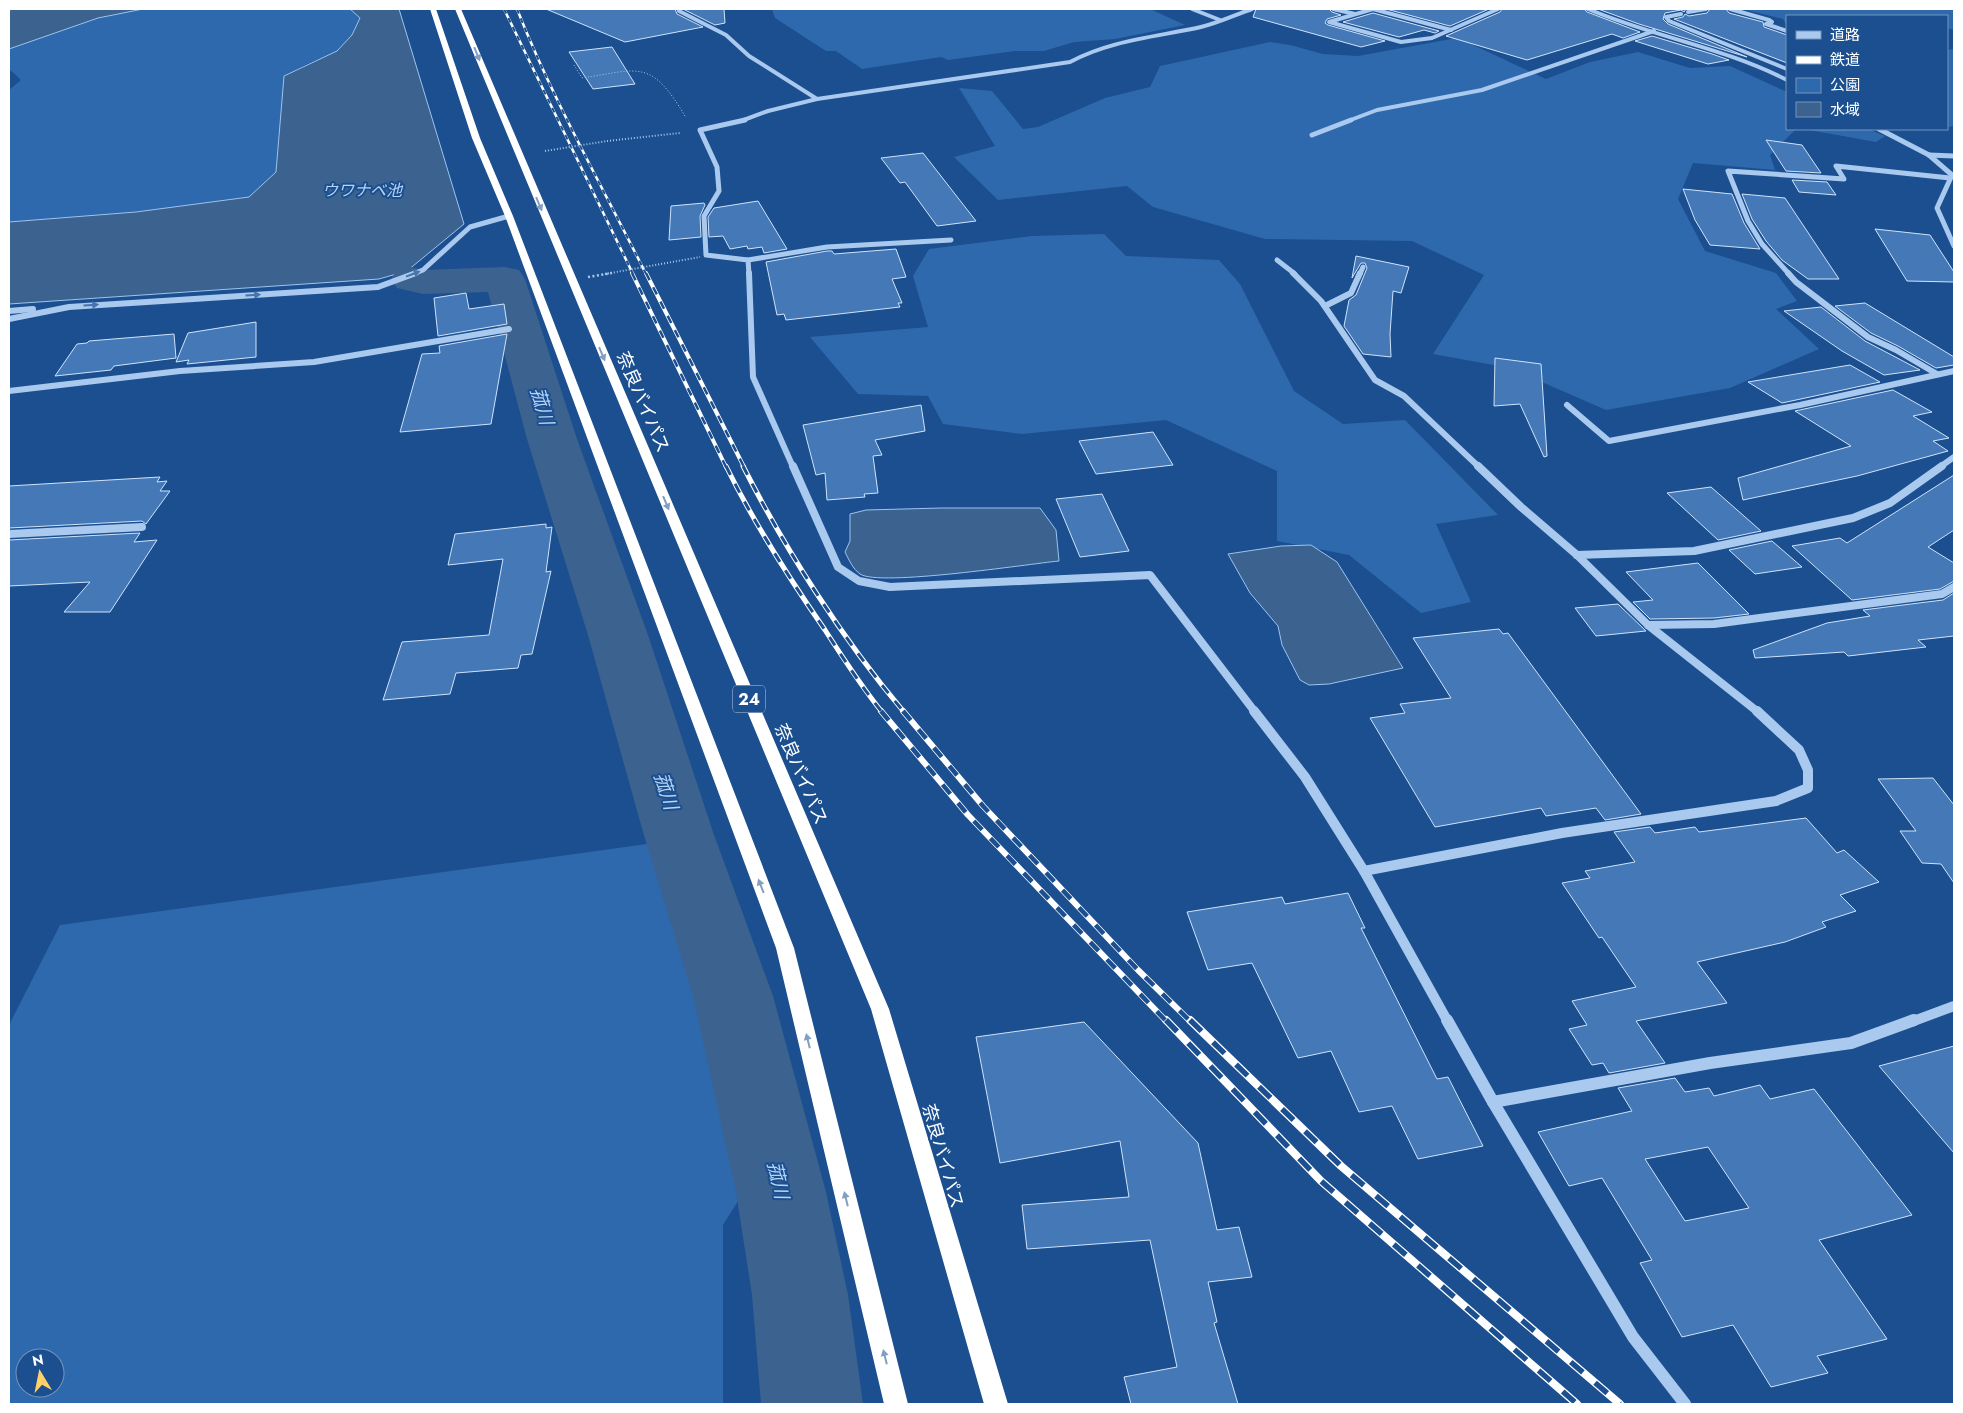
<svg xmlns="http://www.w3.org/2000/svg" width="1963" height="1413" font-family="Jost,'Noto Sans JP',sans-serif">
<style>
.green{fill:#2e69ad;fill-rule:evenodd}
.water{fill:#3c6290;stroke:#9cc4f0}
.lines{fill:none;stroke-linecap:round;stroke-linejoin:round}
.river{fill:#3c6290;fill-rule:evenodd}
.building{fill:#4478b7;stroke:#cfe3fa;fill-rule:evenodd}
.path-far1{stroke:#a9c9ee;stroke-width:1;stroke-dasharray:1 2;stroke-linecap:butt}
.path{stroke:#a9c9ee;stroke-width:2;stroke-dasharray:1 2;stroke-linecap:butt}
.minor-far5{stroke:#a9c9ee;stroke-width:4}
.minor-far4{stroke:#a9c9ee;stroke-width:5}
.minor-far3{stroke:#a9c9ee;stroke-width:6}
.minor-far2{stroke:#a9c9ee;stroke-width:8}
.minor-far1{stroke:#a9c9ee;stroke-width:10}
.minor{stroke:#a9c9ee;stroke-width:12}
.highway{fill:#fff;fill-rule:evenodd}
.rail-far4-casing{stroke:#fff;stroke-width:2.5}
.rail-far3-casing{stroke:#fff;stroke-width:4}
.rail-far2-casing{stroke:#fff;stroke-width:5}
.rail-far1-casing{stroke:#fff;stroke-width:6}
.rail-casing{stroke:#fff;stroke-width:8}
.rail-far4{stroke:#1b4f8f;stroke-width:2;stroke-dasharray:5;stroke-linecap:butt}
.rail-far3{stroke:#1b4f8f;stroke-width:2.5;stroke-dasharray:8;stroke-linecap:butt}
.rail-far2{stroke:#1b4f8f;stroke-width:3;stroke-dasharray:10;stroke-linecap:butt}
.rail-far1{stroke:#1b4f8f;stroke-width:4.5;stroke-dasharray:12;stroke-linecap:butt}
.rail{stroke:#1b4f8f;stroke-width:5.5;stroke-dasharray:16;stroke-linecap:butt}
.path-bridge-far1{stroke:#a9c9ee;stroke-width:2;stroke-dasharray:1 2;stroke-linecap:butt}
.path-bridge{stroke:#a9c9ee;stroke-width:2.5;stroke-dasharray:2 2.5;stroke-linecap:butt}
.oneway{fill:#829ec1}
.oneway2{fill:#4674ac}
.labels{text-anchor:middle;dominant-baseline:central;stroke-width:4;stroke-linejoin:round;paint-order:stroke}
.far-water-label{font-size:16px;font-style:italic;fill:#b5d3f5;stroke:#1b4f8f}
.shield{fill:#1b4f8f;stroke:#bbcadd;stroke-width:1}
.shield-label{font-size:16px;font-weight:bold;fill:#fff}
.street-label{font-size:18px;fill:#fff;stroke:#1b4f8f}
.water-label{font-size:19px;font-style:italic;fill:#b5d3f5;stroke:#1b4f8f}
</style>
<rect width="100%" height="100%" fill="#1b4f8f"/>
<!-- green -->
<g class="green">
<polygon points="143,9 350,9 360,18 352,35 337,51 305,65 284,76 276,172 249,197 136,212 9,222 9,90 21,80 9,69 9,49 98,18"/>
<polygon points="772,9 1150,9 1185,25 1115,39 1074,42 1044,51 1015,51 948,60 941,57 862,69 836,51 826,51 775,18"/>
<polygon points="1513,9 1559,9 1562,12 1469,43 1546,79 1590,62 1638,52 1690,68 1730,66 1787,92 1787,129 1796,129 1770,155 1775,170 1693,163 1678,199 1705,251 1776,273 1797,301 1776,309 1819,349 1730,388 1606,410 1510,368 1433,354 1484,275 1412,241 1265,239 1153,207 1127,186 998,200 954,157 995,146 959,88 992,91 1023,129 1038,127 1105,98 1150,87 1160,66 1270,42 1290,45 1323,54 1358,56 1451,39 1487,19"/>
<polygon points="1742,9 1954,9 1954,30 1947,28 1947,16 1787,16 1787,26 1783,19"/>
<polygon points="1954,49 1954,126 1947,127 1947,50"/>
<polygon points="1804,129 1868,129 1885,136 1876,142"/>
<polygon points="1104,234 1126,256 1219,260 1240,284 1294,391 1343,424 1405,420 1498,515 1436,524 1471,602 1421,613 1349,555 1277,541 1277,471 1166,420 1022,434 943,424 928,396 858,394 810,337 928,327 913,276 929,249 1032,236"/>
<path d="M661,842L702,983L750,1182L723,1225V1404H9V1025L60,925ZM25,1358H55V1388H25Z"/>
</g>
<!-- water -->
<g class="water">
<polygon points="14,9 143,9 98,18 9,49 9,10"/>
<polygon points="350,9 399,9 464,224 407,271 379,279 9,304 9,222 136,212 249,197 276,172 284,76 337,51 352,35 360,18"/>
<path d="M941,508H1040L1056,530L1059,561C1028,564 879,587 860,574C853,569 849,560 845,552L850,541V514L866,510Z"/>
<polygon points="1311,545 1337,562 1403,668 1329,684 1309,685 1300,680 1282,645 1278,626 1250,593 1228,554 1281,546"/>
</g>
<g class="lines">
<!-- river -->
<polygon class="river" points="411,267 423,270 505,267 519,270 525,279 577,439 648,635 713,832 773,996 826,1192 848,1295 863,1404 761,1404 752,1295 736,1192 693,996 643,832 588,635 527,439 488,292 423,294 397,288 391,279 397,270"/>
</g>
<!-- building -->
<g class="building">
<polygon points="546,9 675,9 677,14 703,27 625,42"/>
<polygon points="683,9 724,9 725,23 715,25"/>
<polygon points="1256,9 1329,9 1332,12 1341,15 1327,19 1325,23 1328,25 1385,41 1361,47 1253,17"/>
<polygon points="1386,9 1489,9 1450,26"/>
<polygon points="1502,9 1584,9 1587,12 1640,32 1623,38 1612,34 1527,60 1446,36 1500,12"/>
<polygon points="1598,9 1686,9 1684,12 1681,10 1665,13 1663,19 1668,24 1747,57 1639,24"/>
<polygon points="1710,9 1726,9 1729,13 1763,22 1764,27 1787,35 1787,63 1674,19 1683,17 1685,14 1689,16 1707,13"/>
<polygon points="1373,13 1439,31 1435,33 1424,30 1399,37 1343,22"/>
<polygon points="1652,36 1712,54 1729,60 1708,64 1635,41"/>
<polygon points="612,47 635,84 593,89 569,52"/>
<polygon points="1766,140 1802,145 1821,173 1786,171"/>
<polygon points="923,153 976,221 937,226 905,182 900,183 881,158"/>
<polygon points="1792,180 1827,182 1836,195 1799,192"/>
<polygon points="1683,189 1732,194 1744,223 1760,249 1710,245 1695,220"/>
<polygon points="1742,194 1785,198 1839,279 1808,279 1782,260 1766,241 1752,219"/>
<polygon points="758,201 787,249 764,253 762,247 748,249 747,246 730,249 723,236 709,237 708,217 714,208"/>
<polygon points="704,203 705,205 700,216 701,237 669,240 671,206"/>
<polygon points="1875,229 1930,235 1954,272 1954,282 1907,281"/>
<polygon points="896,249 906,277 892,279 902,303 898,303 900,307 786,320 784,314 777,315 766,262 827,251 832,251 834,254"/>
<polygon points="1356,256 1409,267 1401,293 1393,291 1390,334 1391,357 1363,354 1344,326 1349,300 1356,295 1367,268 1365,263 1361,263 1352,278"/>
<polygon points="466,293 469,309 504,304 507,324 438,336 434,298"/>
<polygon points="1865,303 1954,357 1954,365 1936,368 1898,346 1871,333 1835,306"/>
<polygon points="1821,307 1865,341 1920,370 1884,375 1842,351 1784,311"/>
<polygon points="256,322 256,357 187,364 189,360 176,362 188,333"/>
<polygon points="174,334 176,358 114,366 111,370 55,376 77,344 87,343 89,341"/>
<polygon points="507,334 491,424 400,432 422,354 440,353 439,346"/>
<polygon points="1495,358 1541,364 1547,456 1544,457 1520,404 1494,406"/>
<polygon points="1850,365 1880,382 1782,403 1748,382"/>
<polygon points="1893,390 1932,412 1913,416 1949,438 1933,441 1948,451 1857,476 1743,500 1738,478 1851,446 1795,411"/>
<polygon points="921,405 925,431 875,440 882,455 873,456 878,493 864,494 865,497 827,500 825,473 816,475 803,425"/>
<polygon points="1153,432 1173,465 1096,474 1079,441"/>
<polygon points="1954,475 1954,530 1928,547 1954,563 1954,581 1940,589 1852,600 1792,546 1840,538 1847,543"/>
<polygon points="160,477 157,482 167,481 160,491 170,491 146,524 142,521 9,528 9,486"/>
<polygon points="1711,487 1761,531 1718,540 1667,493"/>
<polygon points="1102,494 1129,551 1080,557 1056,499"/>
<polygon points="546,524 546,528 552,527 546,572 551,571 532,654 521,655 518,668 456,673 450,694 383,700 402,642 489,635 503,559 448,565 455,534"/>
<polygon points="140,533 134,542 157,540 110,612 64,612 90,582 9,586 9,540"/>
<polygon points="1772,541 1802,567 1755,574 1729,550"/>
<polygon points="1698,563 1749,614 1714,618 1650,619 1633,602 1653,600 1626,572"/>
<polygon points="1954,593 1954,636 1918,640 1926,647 1848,656 1844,652 1755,658 1753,650 1827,623 1870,616 1863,610 1943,600"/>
<polygon points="1618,604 1646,631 1596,636 1575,608"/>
<polygon points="1499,629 1503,634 1508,633 1641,814 1605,820 1596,808 1546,816 1541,808 1435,827 1370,718 1405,713 1400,704 1451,698 1413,638"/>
<polygon points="1933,778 1954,805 1954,883 1941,864 1922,863 1900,831 1916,831 1878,779"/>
<polygon points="1806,818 1837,853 1844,850 1879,882 1840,895 1856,911 1822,922 1826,927 1785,942 1697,962 1727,1003 1636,1021 1665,1063 1609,1073 1603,1063 1592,1065 1569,1029 1587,1025 1572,1001 1636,987 1602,937 1599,938 1562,883 1590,878 1585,871 1635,862 1614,832 1650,827 1655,833 1695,827 1699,832"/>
<polygon points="1348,893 1365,928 1361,928 1437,1079 1448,1077 1483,1146 1418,1159 1392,1106 1359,1112 1331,1051 1298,1058 1252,963 1208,970 1187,912 1282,897 1285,904"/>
<polygon points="1084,1022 1198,1143 1217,1230 1239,1227 1252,1277 1208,1282 1217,1322 1214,1323 1238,1404 1131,1404 1124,1377 1177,1367 1150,1240 1027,1249 1022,1205 1129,1197 1120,1141 1000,1163 976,1037"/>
<polygon points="1954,1046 1954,1153 1879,1066"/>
<path d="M1675,1078L1685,1092L1709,1088L1714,1096L1760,1085L1770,1099L1814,1089L1912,1215L1819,1240L1887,1339L1817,1356L1828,1373L1771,1387L1733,1325L1682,1337L1640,1263L1652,1260L1602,1178L1569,1186L1538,1132L1632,1111L1618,1088ZM1708,1147L1749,1208L1685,1221L1645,1159Z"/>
</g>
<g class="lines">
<!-- path-far1 -->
<path class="path-far1" d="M574,65L582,78C640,69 651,59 685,116"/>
<!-- path -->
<polyline class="path" points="607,141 680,133"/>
<!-- minor-far5 -->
<g class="minor-far5">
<path d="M679,9V11L726,35L749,56L817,99L1070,62C1111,40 1156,37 1201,27C1218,23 1235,15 1252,9"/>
<polyline points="1192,9 1220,20"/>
<polyline points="1333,9 1355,14"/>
<polyline points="1373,9 1329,22 1401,42 1432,38 1498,9"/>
<polyline points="1373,9 1451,30"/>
<path d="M1588,9C1654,37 1722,47 1787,80"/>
<polyline points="1730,9 1769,20 1772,22 1766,24 1787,31"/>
<polyline points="1688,12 1706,9"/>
<polyline points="1681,14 1666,17 1669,21 1787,69"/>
<polyline points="741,121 768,111 817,99"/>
<polyline points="1348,121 1377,110 1482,90 1654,31"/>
</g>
<!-- minor-far4 -->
<g class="minor-far4">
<polyline points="745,120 700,130 717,167 719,191 704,216 706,255 748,260 749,274"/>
<polyline points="1879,129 1929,155 1952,175 1937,208 1954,246"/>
<polyline points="1312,135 1351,120"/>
<polyline points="1929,155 1954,156"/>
<polyline points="748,260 827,247 951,240"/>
<polyline points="1277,260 1295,274"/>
<polyline points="413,274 423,270 470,227 509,216"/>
<polyline points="1360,274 1363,267"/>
<polyline points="1789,274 1762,244 1748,221 1728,171 1844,179 1836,166 1950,178"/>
</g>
<!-- minor-far3 -->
<g class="minor-far3">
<polyline points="749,273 753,377 793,467"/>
<polyline points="1293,273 1321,301 1375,380 1404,396 1479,467"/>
<polyline points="1788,273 1796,282 1868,337 1896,350 1937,374"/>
<polyline points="1325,306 1351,293 1360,273"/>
<polyline points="9,311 33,309"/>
<polyline points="9,319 69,307 378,287 416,273"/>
<polyline points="9,391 180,371 314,362 509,329"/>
<polyline points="1567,405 1609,441 1800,405 1954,371"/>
<polyline points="1940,467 1954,457"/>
</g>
<!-- minor-far2 -->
<g class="minor-far2">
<polyline points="793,466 838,567 859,581 890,587 1150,575 1255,712"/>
<polyline points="1478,466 1521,507 1577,555 1648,625 1758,712"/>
<polyline points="9,534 142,527"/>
<polyline points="1577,555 1694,551 1853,518 1890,503 1942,466"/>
<polyline points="1648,625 1714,624 1942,594 1954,587"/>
</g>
<!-- minor-far1 -->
<g class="minor-far1">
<polyline points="1254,711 1305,777 1364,871 1448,1022"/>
<polyline points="1364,871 1562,833 1776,801 1808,788 1808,770 1799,750 1757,711"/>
<polyline points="1911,1022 1954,1006"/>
</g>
<!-- minor -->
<g class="minor">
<polyline points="1447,1020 1493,1102 1710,1063 1851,1043 1914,1020"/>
<polyline points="1493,1102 1633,1337 1685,1404"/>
</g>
<!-- highway -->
<g class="highway">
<polygon points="430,9 436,9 480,138 513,216 794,948 908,1404 884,1404 776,948 505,216 472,138"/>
<polygon points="455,9 461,9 889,1009 1008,1404 984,1404 871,1009"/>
</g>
<!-- rail-far4 casing -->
<g class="rail-far4-casing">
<g id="rail-far4">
<polyline points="504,9 633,274"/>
<path d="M517,9C553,100 602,186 646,274"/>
</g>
</g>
<!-- rail-far3 casing -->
<g class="rail-far3-casing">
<g id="rail-far3">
<polyline points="632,273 726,467"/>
<polyline points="646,273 744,467"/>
</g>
</g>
<!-- rail-far2 casing -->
<g class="rail-far2-casing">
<g id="rail-far2">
<path d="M726,466C754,523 789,578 825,630C843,658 861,686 882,712"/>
<path d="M743,466C785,549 843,640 904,712"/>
</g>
</g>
<!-- rail-far1 casing -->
<g class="rail-far1-casing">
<g id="rail-far1">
<polyline points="881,711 968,815 1167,1022"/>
<polyline points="903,711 983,806 1138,970 1191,1022"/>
</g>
</g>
<!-- rail casing -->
<g class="rail-casing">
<g id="rail">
<polyline points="1166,1020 1321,1181 1577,1404"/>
<polyline points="1190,1020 1341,1166 1620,1404"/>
</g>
</g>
<!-- rail-far4 -->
<use href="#rail-far4" class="rail-far4"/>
<!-- rail-far3 -->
<use href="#rail-far3" class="rail-far3"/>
<!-- rail-far2 -->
<use href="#rail-far2" class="rail-far2"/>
<!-- rail-far1 -->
<use href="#rail-far1" class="rail-far1"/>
<!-- rail -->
<use href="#rail" class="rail"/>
<!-- path-bridge-far1 -->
<g class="path-bridge-far1">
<polyline points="545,151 607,141"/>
<polyline points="605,274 700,257"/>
</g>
<!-- path-bridge -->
<polyline class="path-bridge" points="588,277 612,273"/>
</g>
<!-- one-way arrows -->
<defs><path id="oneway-solid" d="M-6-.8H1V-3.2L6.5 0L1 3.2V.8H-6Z" transform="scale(1.25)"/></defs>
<g class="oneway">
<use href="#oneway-solid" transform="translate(477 54) rotate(68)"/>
<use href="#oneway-solid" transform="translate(539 204) rotate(67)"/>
<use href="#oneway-solid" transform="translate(602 354) rotate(67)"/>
<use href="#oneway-solid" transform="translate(666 503) rotate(67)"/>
<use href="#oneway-solid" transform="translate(761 886) rotate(-111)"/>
<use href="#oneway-solid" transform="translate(808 1041) rotate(-104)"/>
<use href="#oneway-solid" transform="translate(846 1199) rotate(-104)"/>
<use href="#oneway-solid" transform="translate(885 1357) rotate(-104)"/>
</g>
<g class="oneway2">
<use href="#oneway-solid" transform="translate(413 274) rotate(-21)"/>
<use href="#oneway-solid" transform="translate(253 295) rotate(-4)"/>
<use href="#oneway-solid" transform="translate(91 305) rotate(-4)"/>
</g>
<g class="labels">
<!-- far-water labels -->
<g class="far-water-label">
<text x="362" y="190">ウワナベ池</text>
</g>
<!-- shield labels -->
<rect class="shield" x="733" y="685.5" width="32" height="27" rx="4"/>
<g class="shield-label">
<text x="749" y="699">24</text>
</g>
<!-- street labels -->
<g class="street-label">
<text transform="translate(643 402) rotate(67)">奈良バイパス</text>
<text transform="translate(801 774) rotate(67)">奈良バイパス</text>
<text transform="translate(943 1156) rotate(74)">奈良バイパス</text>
</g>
<!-- water labels -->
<g class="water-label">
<text transform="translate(542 406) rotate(74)">菰川</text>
<text transform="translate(666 791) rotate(72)">菰川</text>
<text transform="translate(778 1180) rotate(77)">菰川</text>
</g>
</g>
<!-- border -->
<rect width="1963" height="1413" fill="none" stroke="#ffffff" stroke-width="20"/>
<!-- legend -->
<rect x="1786" y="15" width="162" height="115" fill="#1b4f8f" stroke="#7695bc"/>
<rect x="1796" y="31" width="25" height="8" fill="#a9c9ee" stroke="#7695bc"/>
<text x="1830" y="40" font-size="15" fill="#ffffff">道路</text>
<rect x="1796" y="56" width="25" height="8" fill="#ffffff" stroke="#7695bc"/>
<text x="1830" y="65" font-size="15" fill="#ffffff">鉄道</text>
<rect x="1796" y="78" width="25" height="15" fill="#2e69ad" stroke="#7695bc"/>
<text x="1830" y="90" font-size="15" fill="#ffffff">公園</text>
<rect x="1796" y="102" width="25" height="15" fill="#3c6290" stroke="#7695bc"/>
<text x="1830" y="115" font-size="15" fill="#ffffff">水域</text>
<!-- north arrow -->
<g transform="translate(40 1373) rotate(350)"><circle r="24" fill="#1b4f8f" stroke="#7695bc"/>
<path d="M0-4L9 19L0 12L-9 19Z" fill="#ffd166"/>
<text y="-8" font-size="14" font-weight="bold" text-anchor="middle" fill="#ffffff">N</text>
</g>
</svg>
